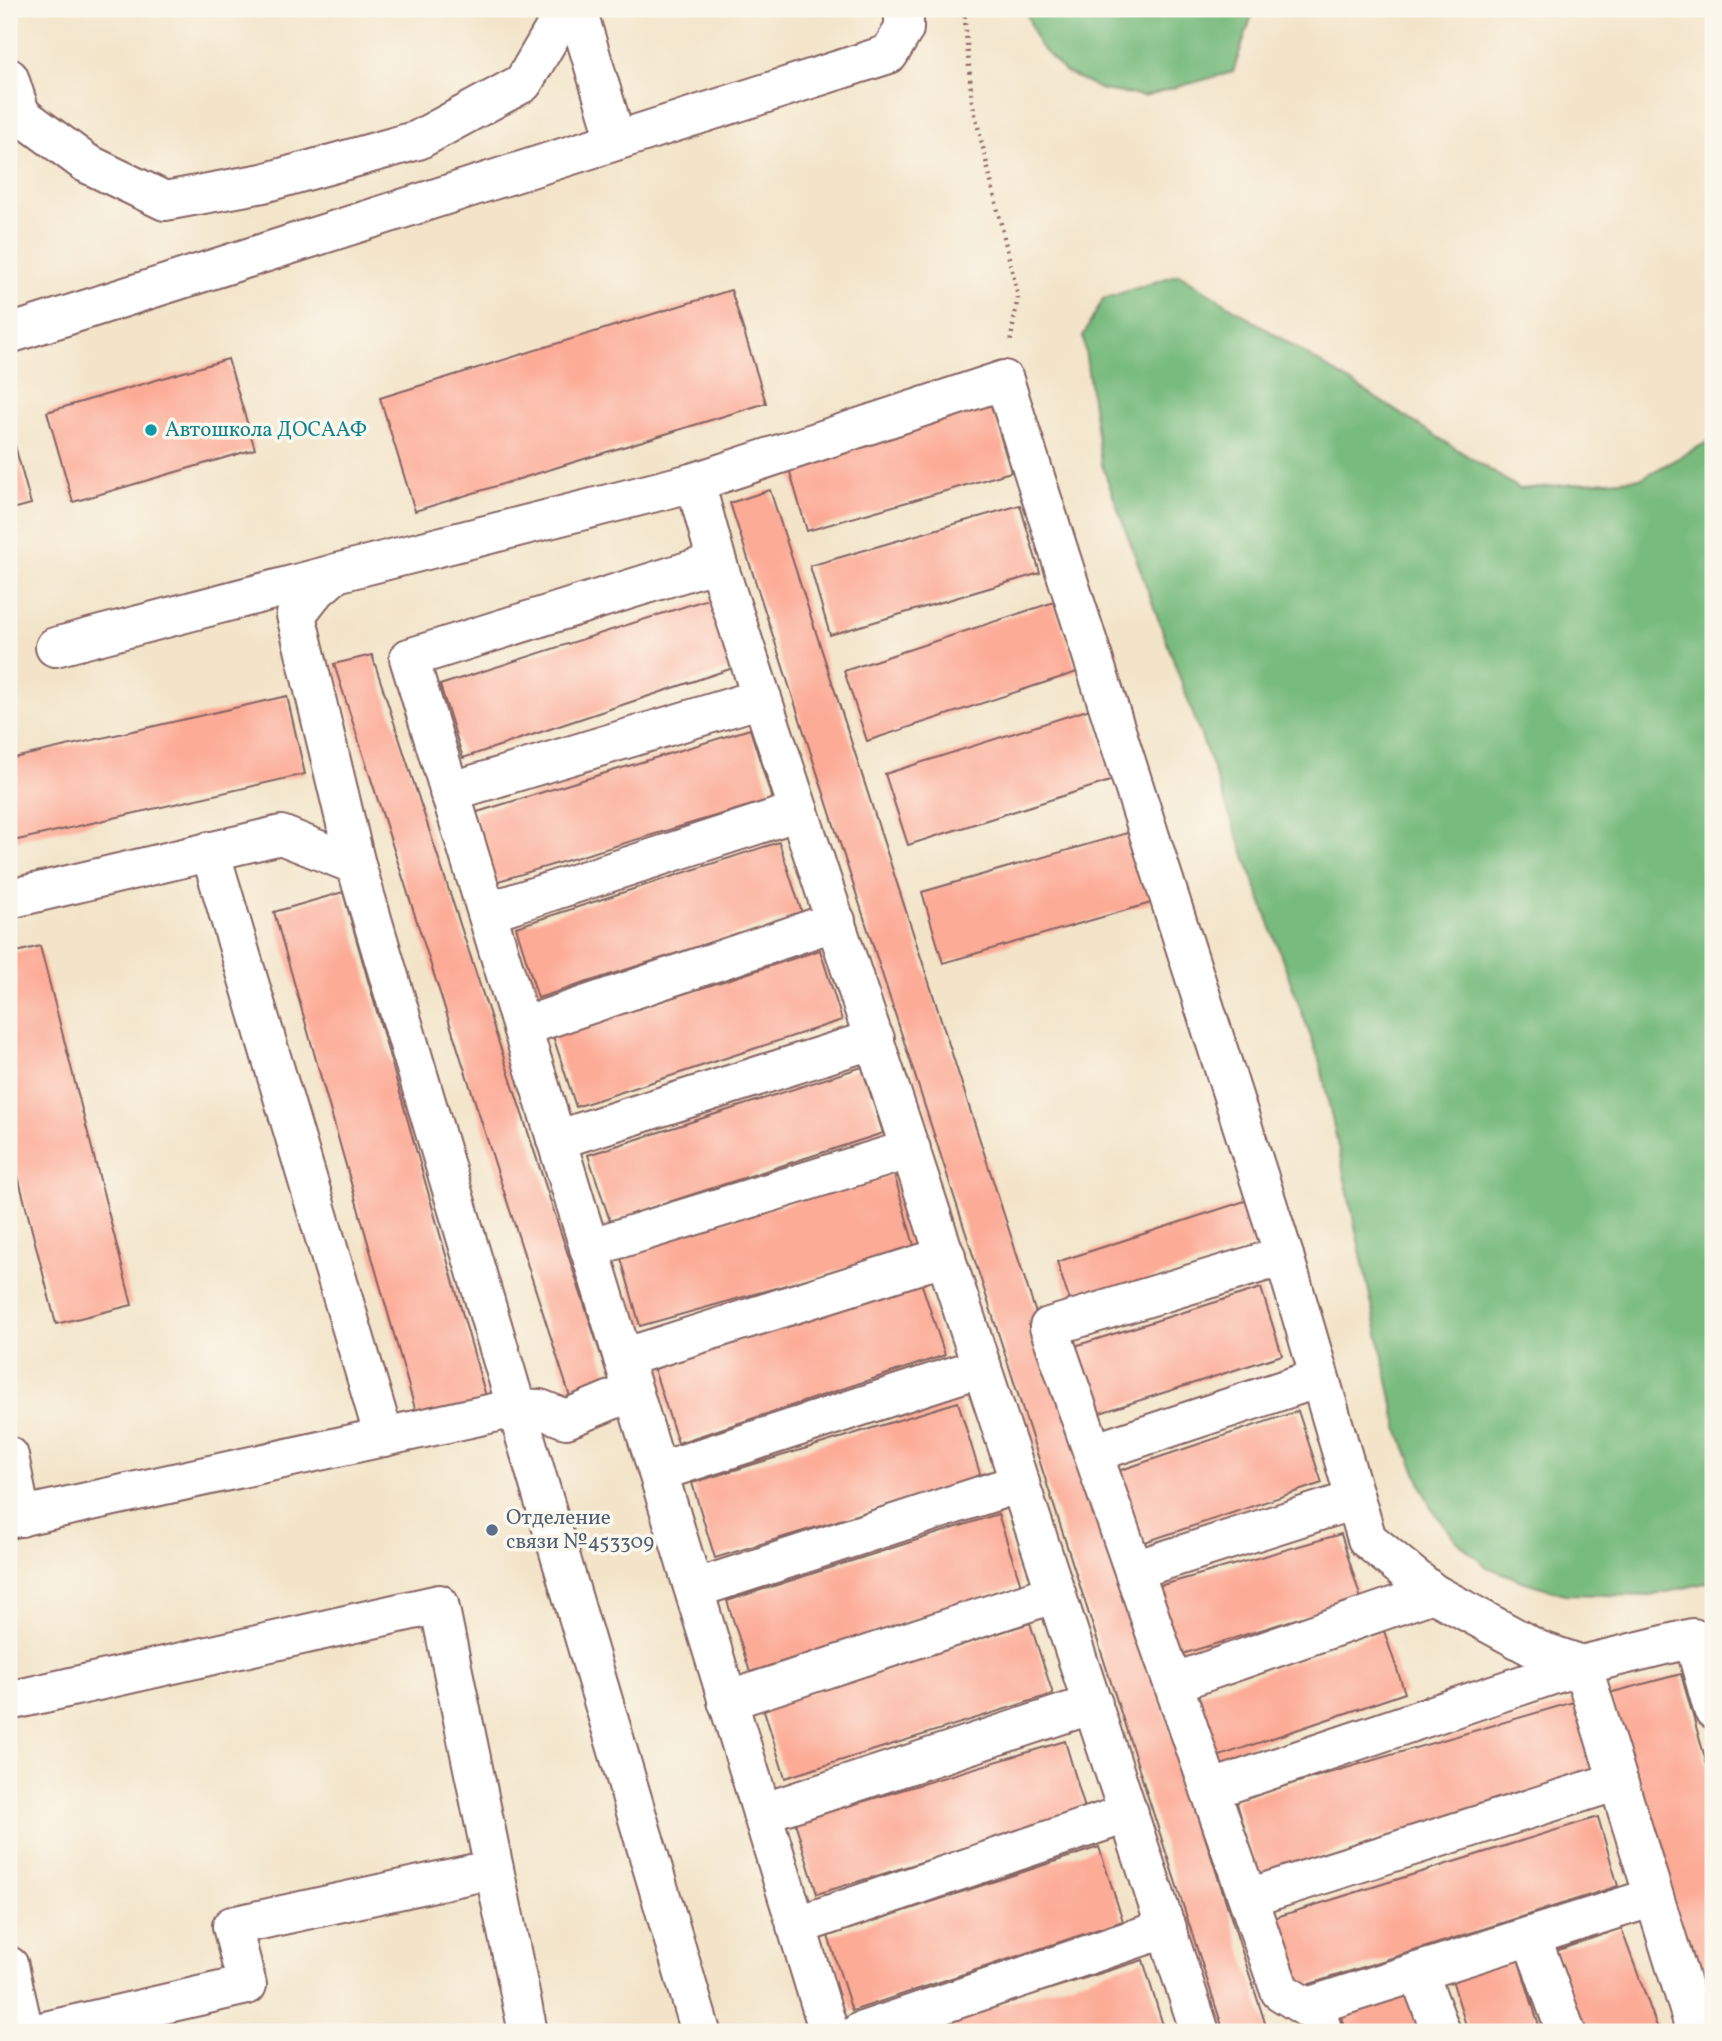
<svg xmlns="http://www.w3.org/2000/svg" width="1722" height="2041" font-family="Vollkorn,serif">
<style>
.forest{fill:#78bb7e;stroke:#616d54;stroke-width:2}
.building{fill:#fcab97}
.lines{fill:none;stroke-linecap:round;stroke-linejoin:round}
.minor-casing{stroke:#856462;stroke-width:42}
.path{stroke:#856462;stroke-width:4.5;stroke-dasharray:2 5;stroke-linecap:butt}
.minor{stroke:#fff;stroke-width:38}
.culture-dot{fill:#0f9aa8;stroke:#fbf7ec;stroke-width:2.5}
.service-dot{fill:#5c6f8a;stroke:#fbf7ec;stroke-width:2.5}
.labels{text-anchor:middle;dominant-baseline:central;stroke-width:7;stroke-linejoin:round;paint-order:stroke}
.culture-label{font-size:21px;fill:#0d838f;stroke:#fbf7ec;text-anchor:start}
.service-label{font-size:21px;fill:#4e5e75;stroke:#fbf7ec;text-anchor:start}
</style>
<rect width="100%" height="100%" fill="#fbf7ec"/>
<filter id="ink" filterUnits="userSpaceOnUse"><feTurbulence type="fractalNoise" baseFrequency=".0143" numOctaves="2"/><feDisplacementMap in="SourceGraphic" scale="14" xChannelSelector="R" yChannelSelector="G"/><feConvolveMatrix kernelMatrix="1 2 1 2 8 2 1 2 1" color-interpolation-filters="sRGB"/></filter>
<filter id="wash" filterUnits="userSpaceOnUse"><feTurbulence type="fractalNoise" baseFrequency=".00686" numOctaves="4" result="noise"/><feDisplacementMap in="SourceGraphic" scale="28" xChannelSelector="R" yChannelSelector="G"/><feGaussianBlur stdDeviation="1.57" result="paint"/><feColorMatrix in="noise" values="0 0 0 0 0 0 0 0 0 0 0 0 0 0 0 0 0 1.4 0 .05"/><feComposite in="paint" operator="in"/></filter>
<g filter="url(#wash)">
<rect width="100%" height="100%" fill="#f3e4c9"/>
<!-- forest -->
<g class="forest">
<polygon points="1025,9 1254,9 1233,72 1144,96 1102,90 1065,72 1038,44"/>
<polygon points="1179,274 1520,489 1642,478 1713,439 1713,1581 1650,1596 1565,1594 1525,1582 1487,1567 1457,1541 1431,1508 1399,1432 1320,1062 1101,462 1083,336 1103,299"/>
</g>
<g id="blocks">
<!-- building -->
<g class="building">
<polygon points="731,290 766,403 415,511 380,398"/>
<polygon points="228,359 255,449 73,502 47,412"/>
<polygon points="991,404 1011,472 807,531 787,462"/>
<polygon points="9,424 31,504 9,510"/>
<polygon points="770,490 1268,2032 1224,2032 730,503"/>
<polygon points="1020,505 1040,573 830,635 810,566"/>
<polygon points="714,597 733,668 463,758 440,685"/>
<polygon points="1054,602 1077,672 867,741 844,671"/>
<polygon points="372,655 612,1389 572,1403 334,664"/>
<polygon points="287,696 305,774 9,842 9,759"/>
<polygon points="1090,709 1113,780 908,845 885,774"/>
<polygon points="750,729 772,799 495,882 474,813"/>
<polygon points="1131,832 1151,903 943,963 922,892"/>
<polygon points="779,842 802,913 538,998 516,927"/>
<polygon points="343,892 487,1400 418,1419 274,912"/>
<polygon points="40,946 132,1305 56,1324 9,1141 9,954"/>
<polygon points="820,950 842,1020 576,1107 553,1036"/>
<polygon points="862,1067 883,1133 610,1221 588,1155"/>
<polygon points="894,1174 915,1249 640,1326 619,1251"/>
<polygon points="1251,1199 1265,1242 1071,1305 1057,1262"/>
<polygon points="921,1282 945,1355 678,1443 654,1369"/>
<polygon points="1261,1288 1282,1355 1097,1414 1075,1346"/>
<polygon points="958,1402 981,1477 715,1558 692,1483"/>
<polygon points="1298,1411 1322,1483 1133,1546 1109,1474"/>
<polygon points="998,1514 1021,1585 750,1672 727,1601"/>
<polygon points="1341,1534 1361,1599 1166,1659 1145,1590"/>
<polygon points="1030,1623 1053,1694 785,1778 763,1707"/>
<polygon points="1384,1631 1405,1693 1208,1760 1187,1698"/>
<polygon points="1681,1674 1713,1786 1713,2027 1609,1693"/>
<polygon points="1577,1701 1596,1771 1258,1875 1236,1800"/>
<polygon points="1065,1741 1086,1812 817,1894 795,1822"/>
<polygon points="1598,1817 1618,1886 1291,1990 1267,1920"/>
<polygon points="1099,1847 1123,1921 852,2011 828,1936"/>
<polygon points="1621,1928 1659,2032 1585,2032 1556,1951"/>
<polygon points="1516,1952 1541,2032 1468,2032 1450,1973"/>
<polygon points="1143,1960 1165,2032 912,2032"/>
<polygon points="1407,1992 1421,2032 1346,2032 1340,2014"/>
</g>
</g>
</g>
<g filter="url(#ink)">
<use href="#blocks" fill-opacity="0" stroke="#856462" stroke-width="2"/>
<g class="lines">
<!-- minor casing -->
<g class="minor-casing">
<g id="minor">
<polyline points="577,9 616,140"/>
<polyline points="9,78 21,115 86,163 165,201 263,183 418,140 523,83 566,9"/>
<polyline points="9,334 889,54 904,29 904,9"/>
<polyline points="695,482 717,562 1200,2032"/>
<polyline points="717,562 409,658 829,2032"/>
<polyline points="55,647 334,574"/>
<polyline points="449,792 762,698"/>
<polyline points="210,851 384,1437"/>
<polyline points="356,865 296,615 313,593 336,573 695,482 1004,380 1284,1256"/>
<polyline points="9,899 281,835 356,865 701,2032"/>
<polyline points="487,912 799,811"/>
<polyline points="522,1027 836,921"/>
<polyline points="556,1140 875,1039"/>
<polyline points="589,1248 911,1149"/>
<polyline points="623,1358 946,1256"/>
<polyline points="1093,1453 1319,1378"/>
<polyline points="9,1456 21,1517"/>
<polyline points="658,1472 982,1367"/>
<polyline points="9,1519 516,1408 540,1409 566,1419 633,1391"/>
<polyline points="1134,1570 1354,1500"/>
<polyline points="694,1589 1020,1483"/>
<polyline points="1173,1683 1433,1593"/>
<polyline points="9,1701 439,1604 494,1869"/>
<polyline points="727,1701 1056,1593"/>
<polyline points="1210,1790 1582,1665 1696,2032"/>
<polyline points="762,1813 1093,1704"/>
<polyline points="1248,1898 1618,1781"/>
<polyline points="796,1926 1129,1813"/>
<polyline points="1531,1936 1566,2032"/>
<polyline points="9,1966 24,2032"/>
<polyline points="1418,1972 1441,2032"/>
<polyline points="1307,2007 1654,1897"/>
<polyline points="41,2032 247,1985 232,1926 494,1869 528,2032"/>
<polyline points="860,2032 1167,1928"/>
<polyline points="1323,2032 1317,2014 1280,1991 1049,1327 1284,1256 1367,1539 1433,1593 1538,1650 1582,1665 1693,1638 1713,1709"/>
</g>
</g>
<!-- path -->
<polyline class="path" points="964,9 972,101 1018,296 1010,344"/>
<!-- minor -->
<use href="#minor" class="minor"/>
</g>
</g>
<!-- markers -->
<circle class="culture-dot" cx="151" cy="430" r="7"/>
<circle class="service-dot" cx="492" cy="1530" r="7"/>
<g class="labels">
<!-- culture labels -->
<g class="culture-label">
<text x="165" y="430">Автошкола ДОСААФ</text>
</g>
<!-- service labels -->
<g class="service-label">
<text x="506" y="1518">Отделение<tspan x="506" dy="24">связи №453309</tspan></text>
</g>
</g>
<!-- margin -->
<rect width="1722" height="2041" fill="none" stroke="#fbf7ec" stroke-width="35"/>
</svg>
